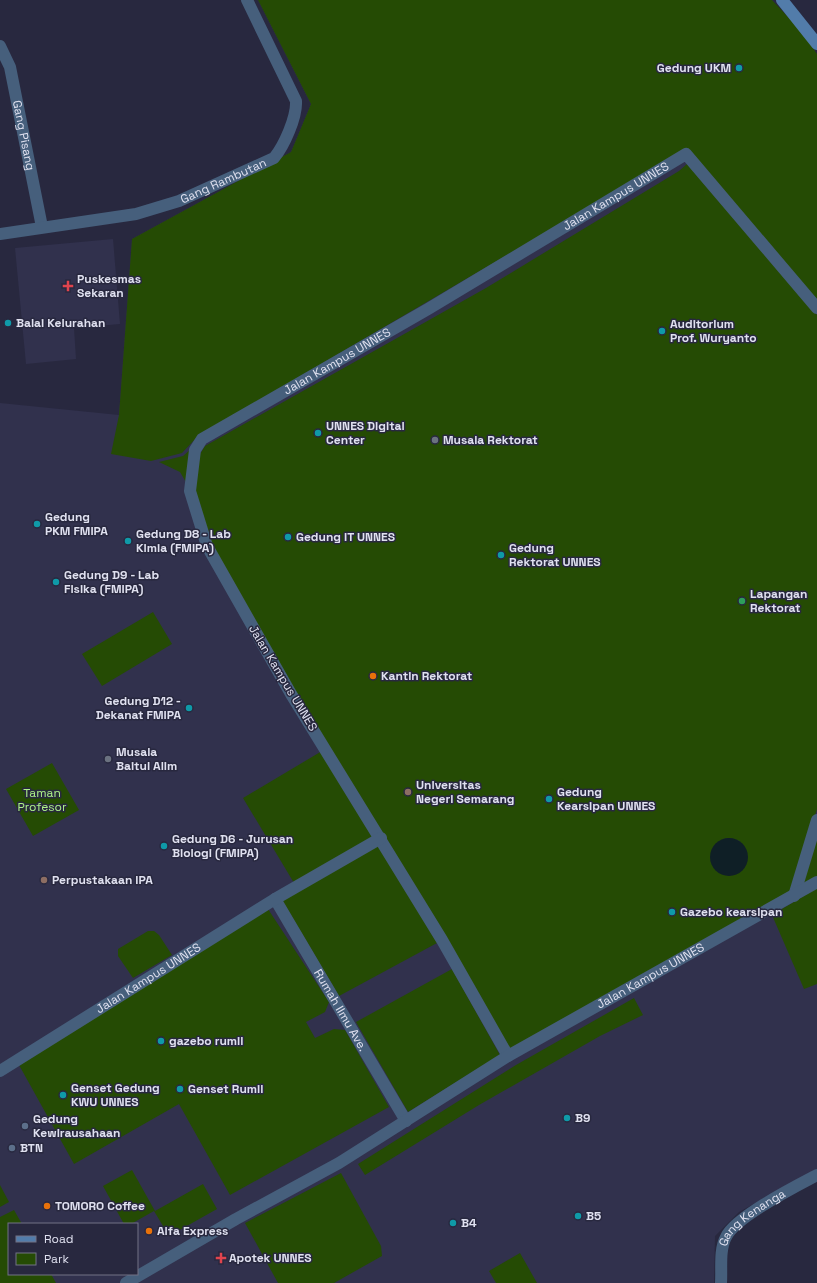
<svg xmlns="http://www.w3.org/2000/svg" width="817" height="1283" font-family="'Space Grotesk',sans-serif">
<style>
.built{fill:#31314d;fill-rule:evenodd}
.green{fill:#254b04;fill-rule:evenodd}
.water{fill:#0f1f26}
.lines{fill:none;stroke-linecap:round;stroke-linejoin:round}
.street{stroke:#465f7c;stroke-width:12}
.secondary{stroke:#527caa;stroke-width:12}
.culture-dot{fill:#0f9aa8;stroke:#28283f;stroke-width:1.5}
.health-dot{fill:#e0444e;stroke:#28283f;stroke-width:1.5}
.worship-dot{fill:#6b7280;stroke:#28283f;stroke-width:1.5}
.leisure-dot{fill:#2e9e5b;stroke:#28283f;stroke-width:1.5}
.food-dot{fill:#e8710a;stroke:#28283f;stroke-width:1.5}
.education-dot{fill:#8d6e63;stroke:#28283f;stroke-width:1.5}
.service-dot{fill:#5c6f8a;stroke:#28283f;stroke-width:1.5}
.labels{text-anchor:middle;dominant-baseline:central;stroke-width:3;stroke-linejoin:round;paint-order:stroke}
.poi-label{font-size:12px;font-weight:bold;fill:#e0e1f0;stroke:#28283f;text-anchor:start}
.street-label{font-size:12px;fill:#e0e1f0;stroke:#28283f}
.park-label{font-size:12px;fill:#aef387;stroke:#28283f}
</style>
<rect width="100%" height="100%" fill="#28283f"/>
<!-- built -->
<g class="built">
<path d="M258,0H772L817,54V1169L739,1212L715,1236L714,1283H0V403L119,415L132,239L291,152L311,104ZM9,1224H137V1274H9Z"/>
<polygon points="113,239 120,324 74,328 76,359 26,364 15,248"/>
</g>
<!-- green -->
<g class="green">
<polygon points="258,0 772,0 802,32 817,54 817,301 688,149 198,436 182,453 151,461 111,454 119,415 132,239 291,152 311,104"/>
<path d="M687,164L817,315V809L791,894L510,1049L293,690L211,543L195,492L200,454L205,446L486,288L679,171ZM729,838L740,841L717,870L711,859L723,839Z"/>
<polygon points="193,447 187,484 180,472 159,462 183,456"/>
<polygon points="153,612 172,644 102,686 82,654"/>
<polygon points="322,751 373,837 294,883 243,798"/>
<polygon points="52,763 79,810 33,836 6,789"/>
<polygon points="817,835 817,876 802,885"/>
<polygon points="379,845 437,943 339,996 282,900"/>
<polygon points="817,888 817,984 804,989 772,915"/>
<polygon points="268,909 329,1002 325,1012 306,1022 315,1038 334,1029 345,1030 389,1107 230,1195 179,1104 74,1164 19,1065"/>
<polygon points="148,931 154,931 159,935 172,955 133,978 118,956 118,949"/>
<polygon points="452,969 500,1055 408,1112 356,1022"/>
<polygon points="634,998 643,1015 600,1036 479,1105 365,1175 358,1164 516,1065"/>
<polygon points="132,1170 155,1211 203,1184 217,1209 169,1236 154,1211 131,1224 124,1224 103,1186"/>
<polygon points="341,1173 381,1246 382,1256 334,1283 278,1283 245,1223"/>
<polygon points="0,1185 9,1202 0,1207"/>
<polygon points="14,1210 22,1224 9,1224 9,1274 51,1274 56,1283 0,1283 0,1217"/>
<polygon points="520,1253 537,1283 496,1283 489,1271"/>
</g>
<!-- water -->
<circle class="water" cx="729" cy="857" r="19"/>
<g class="lines">
<!-- street -->
<g class="street">
<path id="s1" d="M0,46L10,67L42,227"/>
<path id="s2" d="M0,234L136,214L179,201L274,158C284,146 297,117 296,101L247,0"/>
<polyline points="794,896 817,820"/>
<path id="s3" d="M275,899L406,1121"/>
<path id="s4" d="M508,1056L442,940L291,694L207,546L190,491L195,450L202,439L428,309L686,154L817,308"/>
<path id="s5" d="M0,1071L275,899L381,838"/>
<path id="s6" d="M126,1283L236,1219L339,1163L508,1056L817,882"/>
<path id="s7" d="M721,1283C722,1269 719,1250 726,1237C735,1217 796,1186 817,1175"/>
</g>
<!-- secondary -->
<polyline class="secondary" points="782,0 817,44"/>
</g>
<!-- markers -->
<g class="culture-dot">
<circle cx="739" cy="68" r="4"/>
<circle cx="8" cy="323" r="4"/>
<circle cx="662" cy="331" r="4"/>
<circle cx="318" cy="433" r="4"/>
<circle cx="37" cy="524" r="4"/>
<circle cx="288" cy="537" r="4"/>
<circle cx="128" cy="541" r="4"/>
<circle cx="501" cy="555" r="4"/>
<circle cx="56" cy="582" r="4"/>
<circle cx="189" cy="708" r="4"/>
<circle cx="549" cy="799" r="4"/>
<circle cx="164" cy="846" r="4"/>
<circle cx="672" cy="912" r="4"/>
<circle cx="161" cy="1041" r="4"/>
<circle cx="180" cy="1089" r="4"/>
<circle cx="63" cy="1095" r="4"/>
<circle cx="567" cy="1118" r="4"/>
<circle cx="578" cy="1216" r="4"/>
<circle cx="453" cy="1223" r="4"/>
</g>
<g class="health-dot">
<path d="M66 280h4v4h4v4h-4v4h-4v-4h-4v-4h4z"/>
<path d="M219 1252h4v4h4v4h-4v4h-4v-4h-4v-4h4z"/>
</g>
<g class="worship-dot">
<circle cx="435" cy="440" r="4"/>
<circle cx="108" cy="759" r="4"/>
</g>
<circle class="leisure-dot" cx="742" cy="601" r="4"/>
<g class="food-dot">
<circle cx="373" cy="676" r="4"/>
<circle cx="47" cy="1206" r="4"/>
<circle cx="149" cy="1231" r="4"/>
</g>
<g class="education-dot">
<circle cx="408" cy="792" r="4"/>
<circle cx="44" cy="880" r="4"/>
</g>
<g class="service-dot">
<circle cx="25" cy="1126" r="4"/>
<circle cx="12" cy="1148" r="4"/>
</g>
<g class="labels">
<!-- poi labels -->
<g class="poi-label">
<text x="731" y="68" text-anchor="end">Gedung UKM</text>
<text x="77" y="279">Puskesmas<tspan x="77" dy="14">Sekaran</tspan></text>
<text x="16" y="323">Balai Kelurahan</text>
<text x="670" y="324">Auditorium<tspan x="670" dy="14">Prof. Wuryanto</tspan></text>
<text x="326" y="426">UNNES Digital<tspan x="326" dy="14">Center</tspan></text>
<text x="443" y="440">Musala Rektorat</text>
<text x="45" y="517">Gedung<tspan x="45" dy="14">PKM FMIPA</tspan></text>
<text x="136" y="534">Gedung D8 - Lab<tspan x="136" dy="14">Kimia (FMIPA)</tspan></text>
<text x="296" y="537">Gedung IT UNNES</text>
<text x="509" y="548">Gedung<tspan x="509" dy="14">Rektorat UNNES</tspan></text>
<text x="64" y="575">Gedung D9 - Lab<tspan x="64" dy="14">Fisika (FMIPA)</tspan></text>
<text x="750" y="594">Lapangan<tspan x="750" dy="14">Rektorat</tspan></text>
<text x="381" y="676">Kantin Rektorat</text>
<text x="181" y="701" text-anchor="end">Gedung D12 -<tspan x="181" dy="14">Dekanat FMIPA</tspan></text>
<text x="116" y="752">Musala<tspan x="116" dy="14">Baitul Alim</tspan></text>
<text x="416" y="785">Universitas<tspan x="416" dy="14">Negeri Semarang</tspan></text>
<text x="557" y="792">Gedung<tspan x="557" dy="14">Kearsipan UNNES</tspan></text>
<text x="172" y="839">Gedung D6 - Jurusan<tspan x="172" dy="14">Biologi (FMIPA)</tspan></text>
<text x="52" y="880">Perpustakaan IPA</text>
<text x="680" y="912">Gazebo kearsipan</text>
<text x="169" y="1041">gazebo rumil</text>
<text x="71" y="1088">Genset Gedung<tspan x="71" dy="14">KWU UNNES</tspan></text>
<text x="188" y="1089">Genset Rumil</text>
<text x="575" y="1118">B9</text>
<text x="33" y="1119">Gedung<tspan x="33" dy="14">Kewirausahaan</tspan></text>
<text x="20" y="1148">BTN</text>
<text x="55" y="1206">TOMORO Coffee</text>
<text x="586" y="1216">B5</text>
<text x="461" y="1223">B4</text>
<text x="157" y="1231">Alfa Express</text>
<text x="229" y="1258">Apotek UNNES</text>
</g>
<!-- street labels -->
<g class="street-label">
<text stroke="none"><textPath href="#s1" startOffset="93">Gang Pisang</textPath></text>
<text stroke="none"><textPath href="#s2" startOffset="231">Gang Rambutan</textPath></text>
<text stroke="none"><textPath href="#s4" startOffset="1184">Jalan Kampus UNNES</textPath></text>
<text stroke="none"><textPath href="#s4" startOffset="860">Jalan Kampus UNNES</textPath></text>
<text transform="translate(283 678) rotate(59)">Jalan Kampus UNNES</text>
<text stroke="none"><textPath href="#s6" startOffset="608">Jalan Kampus UNNES</textPath></text>
<text stroke="none"><textPath href="#s5" startOffset="175">Jalan Kampus UNNES</textPath></text>
<text stroke="none"><textPath href="#s3" startOffset="129">Rumah Ilmu Ave.</textPath></text>
<text stroke="none"><textPath href="#s7" startOffset="79">Gang Kenanga</textPath></text>
</g>
<!-- park labels -->
<g class="park-label">
<text x="42" y="793">Taman<tspan x="42" dy="14">Profesor</tspan></text>
</g>
</g>
<!-- legend -->
<rect x="8" y="1223" width="130" height="52" fill="#28283f" stroke="#727286"/>
<rect x="16" y="1236" width="20" height="6" fill="#527caa" stroke="#727286"/>
<text x="44" y="1243" font-size="12" fill="#e0e1f0">Road</text>
<rect x="16" y="1253" width="20" height="12" fill="#254b04" stroke="#727286"/>
<text x="44" y="1263" font-size="12" fill="#e0e1f0">Park</text>
</svg>
